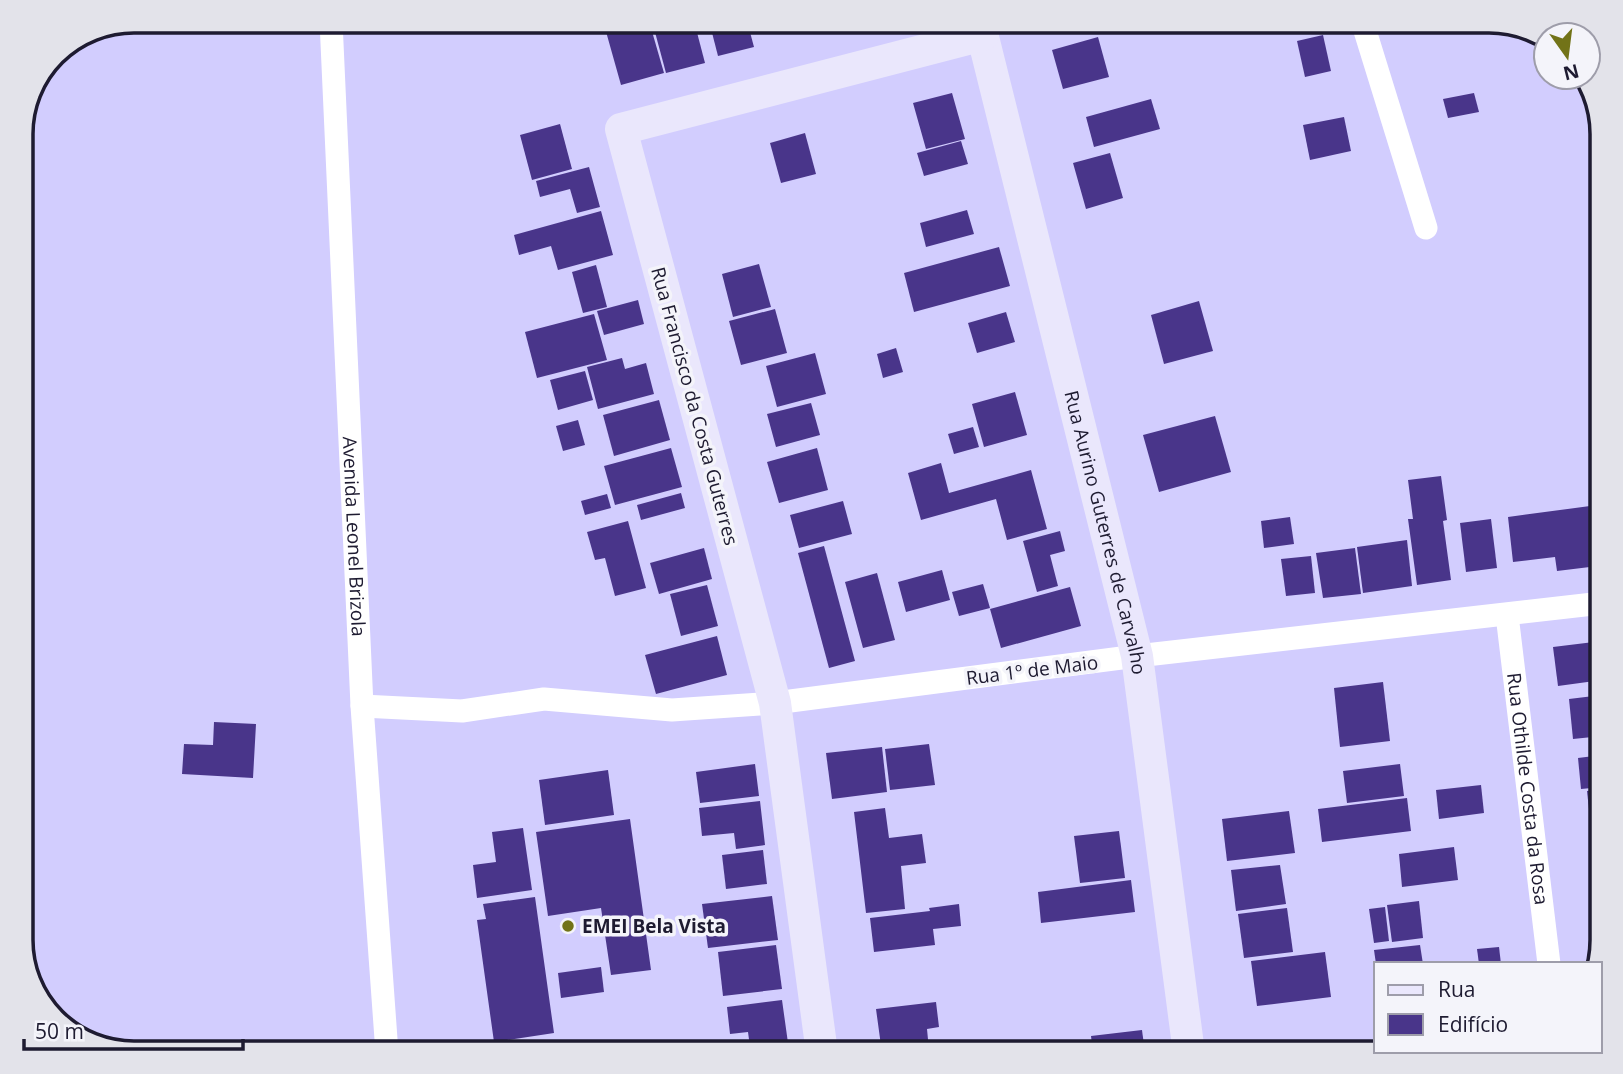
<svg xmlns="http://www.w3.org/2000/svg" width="1623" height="1074" font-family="'Open Sans',sans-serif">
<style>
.building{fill:#49358a}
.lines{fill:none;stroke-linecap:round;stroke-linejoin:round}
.street{stroke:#fff;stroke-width:23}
.secondary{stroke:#eae7fc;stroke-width:32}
.poi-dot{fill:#727318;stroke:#f4f4fa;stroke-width:2.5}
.labels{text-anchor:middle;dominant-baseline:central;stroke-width:7;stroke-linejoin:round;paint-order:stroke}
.street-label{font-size:19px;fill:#1e1b31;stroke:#f4f4fa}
.poi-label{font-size:19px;font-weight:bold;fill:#1e1b31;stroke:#f4f4fa;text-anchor:start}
.rim{fill:none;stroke:#1e1b31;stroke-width:3.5}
</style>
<rect width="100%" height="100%" fill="#d2cdfe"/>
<!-- building -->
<g class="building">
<polygon points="603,21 649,21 664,73 621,85"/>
<polygon points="652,21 694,21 705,63 666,73"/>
<polygon points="709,21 747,21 754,47 718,56"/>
<polygon points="1323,35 1331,71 1305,77 1297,41"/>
<polygon points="1098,37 1109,77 1063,89 1052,50"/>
<polygon points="952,93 965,139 926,149 913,103"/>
<polygon points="1474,93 1479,112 1448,118 1443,99"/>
<polygon points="1151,99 1160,129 1094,147 1086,117"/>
<polygon points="1344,117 1351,151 1310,160 1303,125"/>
<polygon points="560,124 572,169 532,180 520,135"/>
<polygon points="805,133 816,174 781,183 770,143"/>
<polygon points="961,141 968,164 924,176 917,153"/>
<polygon points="1110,153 1123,198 1086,209 1073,163"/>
<polygon points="589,167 600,207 577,213 570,189 540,197 536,181"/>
<polygon points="967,210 974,234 926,247 920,223"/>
<polygon points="601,211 613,255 558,270 551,246 519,255 514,235"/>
<polygon points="999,247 1010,286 914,312 904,273"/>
<polygon points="759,264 771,307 733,317 722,274"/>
<polygon points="596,265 607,307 583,313 572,272"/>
<polygon points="638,300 644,324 604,335 597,311"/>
<polygon points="1199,301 1213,351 1164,364 1151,315"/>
<polygon points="775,309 787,353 741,365 729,321"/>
<polygon points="1006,312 1015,342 977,353 968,323"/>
<polygon points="594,314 607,360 537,378 525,332"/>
<polygon points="896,348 903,372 883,378 877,354"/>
<polygon points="815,353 826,394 777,407 766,366"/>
<polygon points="622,358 625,369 646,363 654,394 598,409 587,367"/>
<polygon points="585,371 593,400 558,410 550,380"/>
<polygon points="1015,392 1027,435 984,447 972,404"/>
<polygon points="659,400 670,440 614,456 603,415"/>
<polygon points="811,403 820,435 776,447 767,414"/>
<polygon points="1215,416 1231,472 1159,492 1143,435"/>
<polygon points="578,420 585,445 563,451 556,426"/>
<polygon points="973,427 979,447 954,454 948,434"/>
<polygon points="671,448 682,487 615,505 604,466"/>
<polygon points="817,448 828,490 779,503 767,462"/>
<polygon points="941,463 949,493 1031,470 1047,529 1007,540 996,499 921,520 908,473"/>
<polygon points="1441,476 1447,520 1443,521 1451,580 1417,585 1408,519 1413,519 1408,480"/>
<polygon points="681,493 685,508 641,520 637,505"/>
<polygon points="607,494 611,508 585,515 581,501"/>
<polygon points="843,501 852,534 799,548 790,515"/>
<polygon points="1590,506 1598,566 1557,571 1555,557 1513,562 1508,517"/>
<polygon points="1290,517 1294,544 1264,548 1261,521"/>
<polygon points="1491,519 1497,568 1466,572 1460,523"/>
<polygon points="628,521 646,588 615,596 605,558 595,560 587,532"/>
<polygon points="1060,531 1065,551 1050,555 1058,586 1037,592 1023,541"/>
<polygon points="1407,540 1412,586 1363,593 1357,547"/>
<polygon points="824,546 855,661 829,668 798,553"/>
<polygon points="704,548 712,579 659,594 650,563"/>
<polygon points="1355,548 1361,594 1323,598 1316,553"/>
<polygon points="1311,556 1315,593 1286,596 1281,559"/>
<polygon points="942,570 950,600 906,612 898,582"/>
<polygon points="877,573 895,640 863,648 845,582"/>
<polygon points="983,584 990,608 959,616 952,592"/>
<polygon points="707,585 718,626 681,636 670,594"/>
<polygon points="1070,587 1081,626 1001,648 990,609"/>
<polygon points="717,636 727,675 656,694 645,655"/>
<polygon points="1602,641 1602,680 1558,686 1553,647"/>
<polygon points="1383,682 1390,741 1340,747 1334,688"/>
<polygon points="1602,695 1602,736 1573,739 1569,699"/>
<polygon points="214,722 256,724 253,778 182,774 184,744 213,745"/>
<polygon points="929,744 935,785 890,790 885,749"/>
<polygon points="882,747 887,792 832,799 826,753"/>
<polygon points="1602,755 1602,787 1581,789 1578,758"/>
<polygon points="755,764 759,796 700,803 696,772"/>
<polygon points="1400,764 1404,796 1347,803 1343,771"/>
<polygon points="608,770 614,815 545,825 539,780"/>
<polygon points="1481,785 1484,813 1439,819 1436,790"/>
<polygon points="1602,789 1602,816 1590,818 1587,791"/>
<polygon points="1407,798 1411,831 1322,842 1318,809"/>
<polygon points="760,801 765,845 736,849 734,833 702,836 699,808"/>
<polygon points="885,808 889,838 922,834 926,863 901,866 905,909 866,913 854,812"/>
<polygon points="1289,811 1295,853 1227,861 1222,819"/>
<polygon points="630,819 651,970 611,975 601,908 548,916 536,832"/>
<polygon points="523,828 532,890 477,898 473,865 496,862 492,832"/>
<polygon points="1119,831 1125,878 1080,883 1074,836"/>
<polygon points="1602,842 1602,899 1600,899 1594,843"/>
<polygon points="1454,847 1458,880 1402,887 1399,854"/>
<polygon points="763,850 767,884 726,889 722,855"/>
<polygon points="1280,865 1286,904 1236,911 1231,870"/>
<polygon points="1131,880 1135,912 1041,923 1038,892"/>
<polygon points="772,896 778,940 708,948 702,904"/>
<polygon points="535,897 554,1033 494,1042 477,920 486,919 483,904"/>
<polygon points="1419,901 1423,938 1392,942 1387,905"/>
<polygon points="959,904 961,926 933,929 935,945 874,952 870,918 930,911 929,908"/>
<polygon points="1385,907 1389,941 1374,943 1369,909"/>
<polygon points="1287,908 1293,952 1244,958 1238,914"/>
<polygon points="776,945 782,989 723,996 718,952"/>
<polygon points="1420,945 1423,964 1376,964 1374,950"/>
<polygon points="1499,947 1501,964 1479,964 1477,949"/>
<polygon points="1325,952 1331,997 1257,1006 1251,961"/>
<polygon points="601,967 604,992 561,998 558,973"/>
<polygon points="782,1000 788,1043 750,1047 748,1032 730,1034 727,1007"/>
<polygon points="936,1002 939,1027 927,1029 929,1050 882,1053 876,1009"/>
<polygon points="1142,1030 1145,1053 1093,1053 1091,1036"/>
<polygon points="796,1045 797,1053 746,1053 746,1051"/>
</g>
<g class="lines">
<!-- street -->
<g class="street">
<path id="s1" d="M331,21L362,706L387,1053"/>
<polyline points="1362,21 1426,228"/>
<path id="s2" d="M1507,615L1549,964"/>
<polyline points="362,706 462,711 544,699 672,710 775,703 1137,656 1602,603"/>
</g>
<!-- secondary -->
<g class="secondary">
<path id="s3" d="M979,21L1137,656L1189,1053"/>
<polyline points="822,1053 775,703 621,129 983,35"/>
</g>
</g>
<!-- markers -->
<circle class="poi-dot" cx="568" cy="926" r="7"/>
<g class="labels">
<!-- street labels -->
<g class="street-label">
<text transform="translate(695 406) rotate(75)">Rua Francisco da Costa Guterres</text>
<text stroke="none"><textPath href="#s3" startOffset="527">Rua Aurino Guterres de Carvalho</textPath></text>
<text stroke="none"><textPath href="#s1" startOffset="516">Avenida Leonel Brizola</textPath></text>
<text transform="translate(1032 670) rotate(-7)">Rua 1º de Maio</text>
<text stroke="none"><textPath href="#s2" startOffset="175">Rua Othilde Costa da Rosa</textPath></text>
</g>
<!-- poi labels -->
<g class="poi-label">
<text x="582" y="926">EMEI Bela Vista</text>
</g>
</g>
<!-- crop -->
<path d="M0 0H1623V1074H0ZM134 33H1489A101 101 0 0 1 1590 134V940A101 101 0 0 1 1489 1041H134A101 101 0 0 1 33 940V134A101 101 0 0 1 134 33Z" fill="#e3e3ea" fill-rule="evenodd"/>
<path class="rim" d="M134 33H1489A101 101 0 0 1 1590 134V940A101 101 0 0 1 1489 1041H134A101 101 0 0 1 33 940V134A101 101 0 0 1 134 33Z"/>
<!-- legend -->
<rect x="1374" y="962" width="228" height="91" fill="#f4f4fa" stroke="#9e9daa" stroke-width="2"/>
<rect x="1388" y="985" width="35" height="10" fill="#eae7fc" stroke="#9e9daa" stroke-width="2"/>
<text x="1438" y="997" font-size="21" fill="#1e1b31">Rua</text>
<rect x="1388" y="1014" width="35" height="21" fill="#49358a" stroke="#9e9daa" stroke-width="2"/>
<text x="1438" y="1032" font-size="21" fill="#1e1b31">Edifício</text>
<!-- north arrow -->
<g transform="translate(1567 56) rotate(166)"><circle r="33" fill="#f4f4fa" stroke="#9e9daa" stroke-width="2"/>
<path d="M0-5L12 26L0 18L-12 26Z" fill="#727318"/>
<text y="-10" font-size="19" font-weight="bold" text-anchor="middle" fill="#1e1b31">N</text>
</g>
<!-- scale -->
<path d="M24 1039v10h219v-10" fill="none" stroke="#1e1b31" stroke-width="3.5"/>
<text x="35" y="1039" font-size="21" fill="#1e1b31" stroke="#f4f4fa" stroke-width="5" paint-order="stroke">50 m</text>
</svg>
